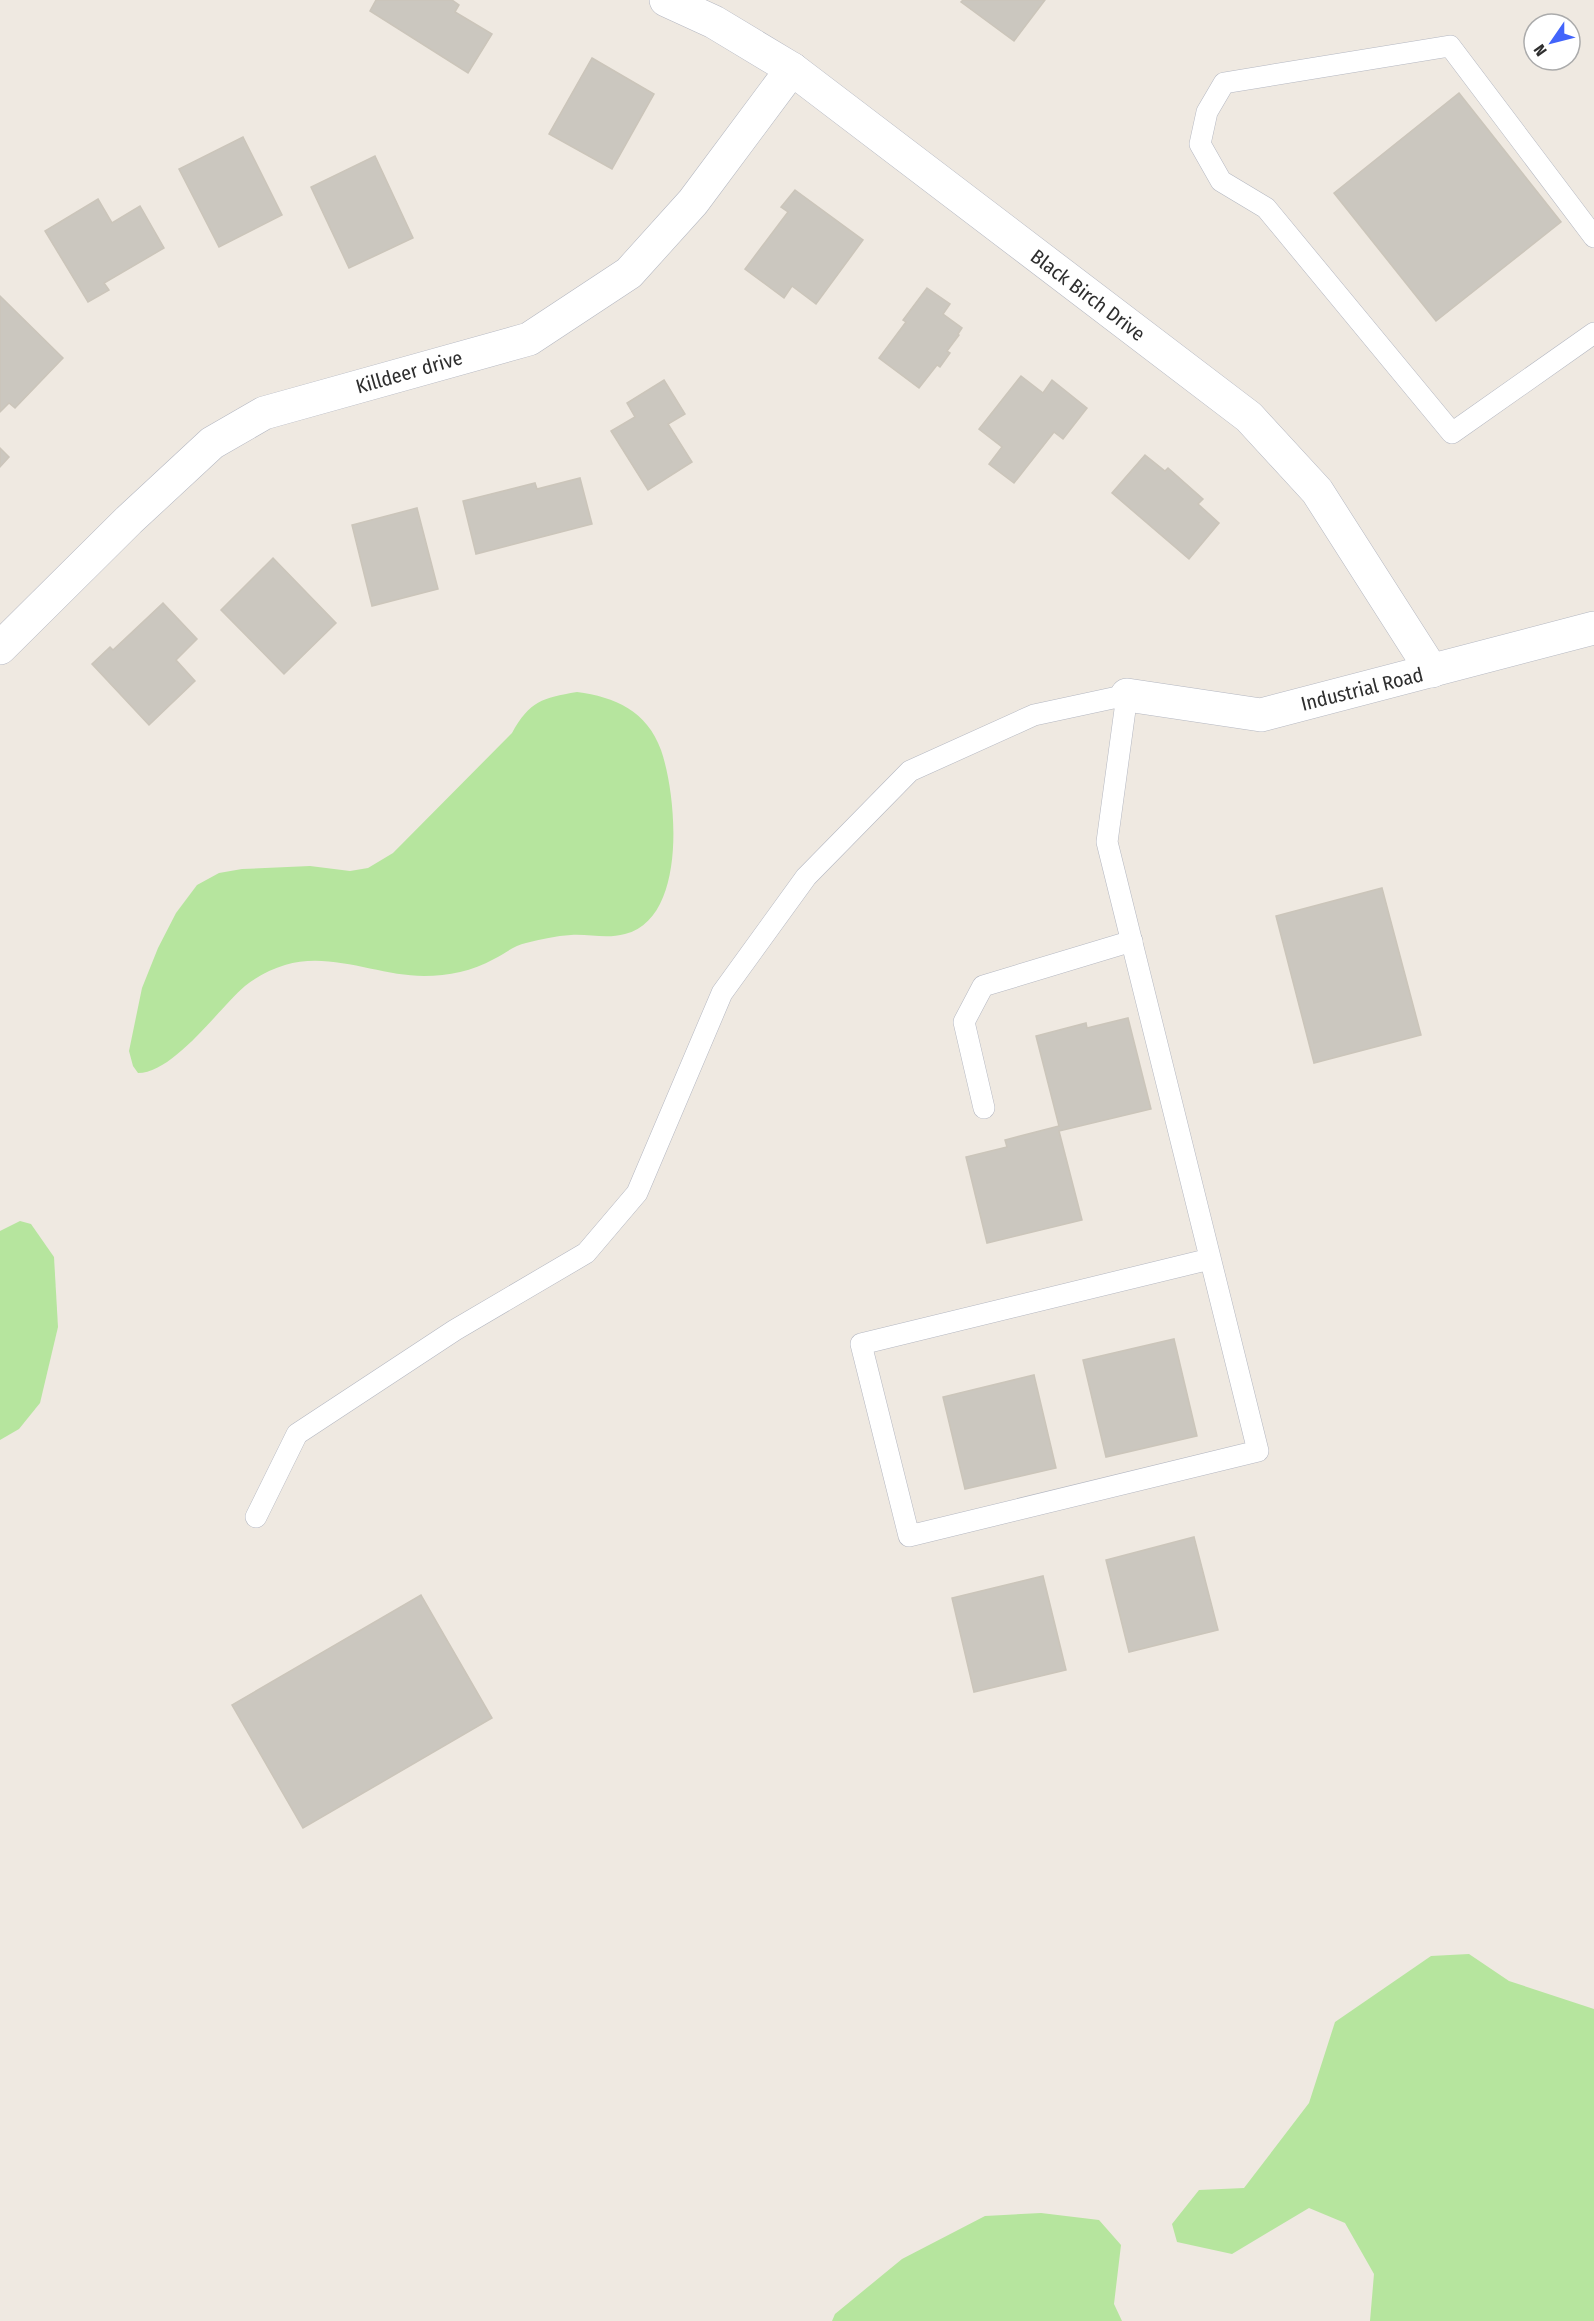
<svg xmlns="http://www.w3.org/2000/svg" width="1594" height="2321" font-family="'Fira Sans Condensed',sans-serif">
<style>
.green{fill:#b6e59e}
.building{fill:#cbc7bf;stroke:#cbc5ba;stroke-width:1.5}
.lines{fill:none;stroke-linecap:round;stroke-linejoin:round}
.service-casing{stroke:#b4b7c1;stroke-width:22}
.minor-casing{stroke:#b4b7c1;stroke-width:34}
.service{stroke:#fff;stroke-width:21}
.minor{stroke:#fff;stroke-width:33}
.labels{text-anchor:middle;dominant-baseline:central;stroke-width:4.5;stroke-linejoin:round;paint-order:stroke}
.street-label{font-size:20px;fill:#2e2e2e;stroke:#fff}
</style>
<rect width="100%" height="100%" fill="#efe9e1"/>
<!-- green -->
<g class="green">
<path d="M577,692C615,697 647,711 661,750C677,796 688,918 625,934C607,939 590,934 571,935C556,936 541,939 526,943C515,945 504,954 494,959C472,971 449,976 424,976C379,976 330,951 285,965C271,969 256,977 245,986C219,1008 174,1073 138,1073L133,1066L129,1051L142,988L158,948L176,913L197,885L219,873L242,869L310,866L350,871L368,868L393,853L512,733C530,701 542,698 577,692Z"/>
<polygon points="20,1221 31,1224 54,1257 58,1327 40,1403 19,1429 0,1440 0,1231"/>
<polygon points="1469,1954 1509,1981 1594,2009 1594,2321 1370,2321 1374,2274 1345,2223 1309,2208 1232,2254 1177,2242 1172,2224 1199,2190 1244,2188 1309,2103 1335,2022 1431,1956"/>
<polygon points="1041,2213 1099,2220 1121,2245 1114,2304 1122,2321 832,2321 835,2314 902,2259 985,2216"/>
</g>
<!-- building -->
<g class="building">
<polygon points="376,0 452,0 459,5 455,12 492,34 468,73 370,11"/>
<polygon points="963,0 1045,0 1014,41 961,2"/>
<polygon points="592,58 654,94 612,169 549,134"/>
<polygon points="1459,93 1561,222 1436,321 1334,193"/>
<polygon points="243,137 282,215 219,247 179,169"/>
<polygon points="375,156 413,238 349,268 311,187"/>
<polygon points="795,190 863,240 816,304 792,286 784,298 745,269 788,212 781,207"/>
<polygon points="98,199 112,223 140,206 164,248 104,283 109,290 88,302 45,231"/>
<polygon points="927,288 950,304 943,314 962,328 958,334 959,335 947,351 950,353 940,367 937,365 919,388 879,358 906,322 903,320"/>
<polygon points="0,296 63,358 15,408 9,403 0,412"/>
<polygon points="1021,376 1043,393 1052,380 1087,408 1063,439 1054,432 1014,483 989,464 1002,447 979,429"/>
<polygon points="664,380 685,414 668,424 692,462 648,490 611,431 635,417 627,403"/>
<polygon points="0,448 9,457 0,467"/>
<polygon points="1145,455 1165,471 1168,468 1203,499 1198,504 1219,523 1189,559 1112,493"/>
<polygon points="580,478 592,524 476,554 463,501 535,483 537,489"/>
<polygon points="417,508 438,589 372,606 352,525"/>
<polygon points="273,558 336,623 284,674 221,610"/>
<polygon points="163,603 197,639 176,660 195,681 149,725 92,664 110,647 113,650"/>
<polygon points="1382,888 1421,1035 1314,1063 1276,916"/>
<polygon points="1128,1018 1151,1109 1059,1131 1082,1220 987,1243 966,1157 1007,1147 1005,1140 1059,1126 1036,1036 1086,1023 1087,1028"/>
<polygon points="1174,1339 1197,1436 1106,1457 1083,1360"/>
<polygon points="1034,1375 1056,1468 965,1489 943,1397"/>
<polygon points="1194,1537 1218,1630 1129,1652 1106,1560"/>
<polygon points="1043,1576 1066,1670 974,1692 952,1598"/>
<polygon points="421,1595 492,1718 303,1828 232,1705"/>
</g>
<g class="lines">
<!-- service casing -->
<g class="service-casing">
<g id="service">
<polyline points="1594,237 1450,46 1224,83 1207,112 1200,144 1221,181 1266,208 1452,433 1594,333"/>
<polyline points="984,1108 964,1022 983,986 1132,941"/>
<polyline points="256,1517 297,1434 455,1330 586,1253 637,1193 722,993 806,877 910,771 1034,715 1127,695 1107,842 1258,1451 909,1536 861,1344 1210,1259"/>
</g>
</g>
<!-- minor casing -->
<g class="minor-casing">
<g id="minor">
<polyline points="666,0 714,22 792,69 1249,417 1317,491 1432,671"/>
<polyline points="0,648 129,520 212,443 264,413 529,339 629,273 693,202 792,69"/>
<polyline points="1127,695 1261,715 1594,628"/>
</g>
</g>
<!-- service -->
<use href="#service" class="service"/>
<!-- minor -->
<use href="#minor" class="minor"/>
</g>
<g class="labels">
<!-- street labels -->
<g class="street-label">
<text transform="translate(1088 295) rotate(37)">Black Birch Drive</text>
<text transform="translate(409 372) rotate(-16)">Killdeer drive</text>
<text transform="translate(1362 689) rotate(-14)">Industrial Road</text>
</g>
</g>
<!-- north arrow -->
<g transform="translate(1552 42) rotate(235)"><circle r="28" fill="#ffffff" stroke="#ababab" stroke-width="1.5"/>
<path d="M0-4.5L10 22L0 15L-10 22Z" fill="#4264fb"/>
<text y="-9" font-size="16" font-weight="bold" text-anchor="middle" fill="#2e2e2e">N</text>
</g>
</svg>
